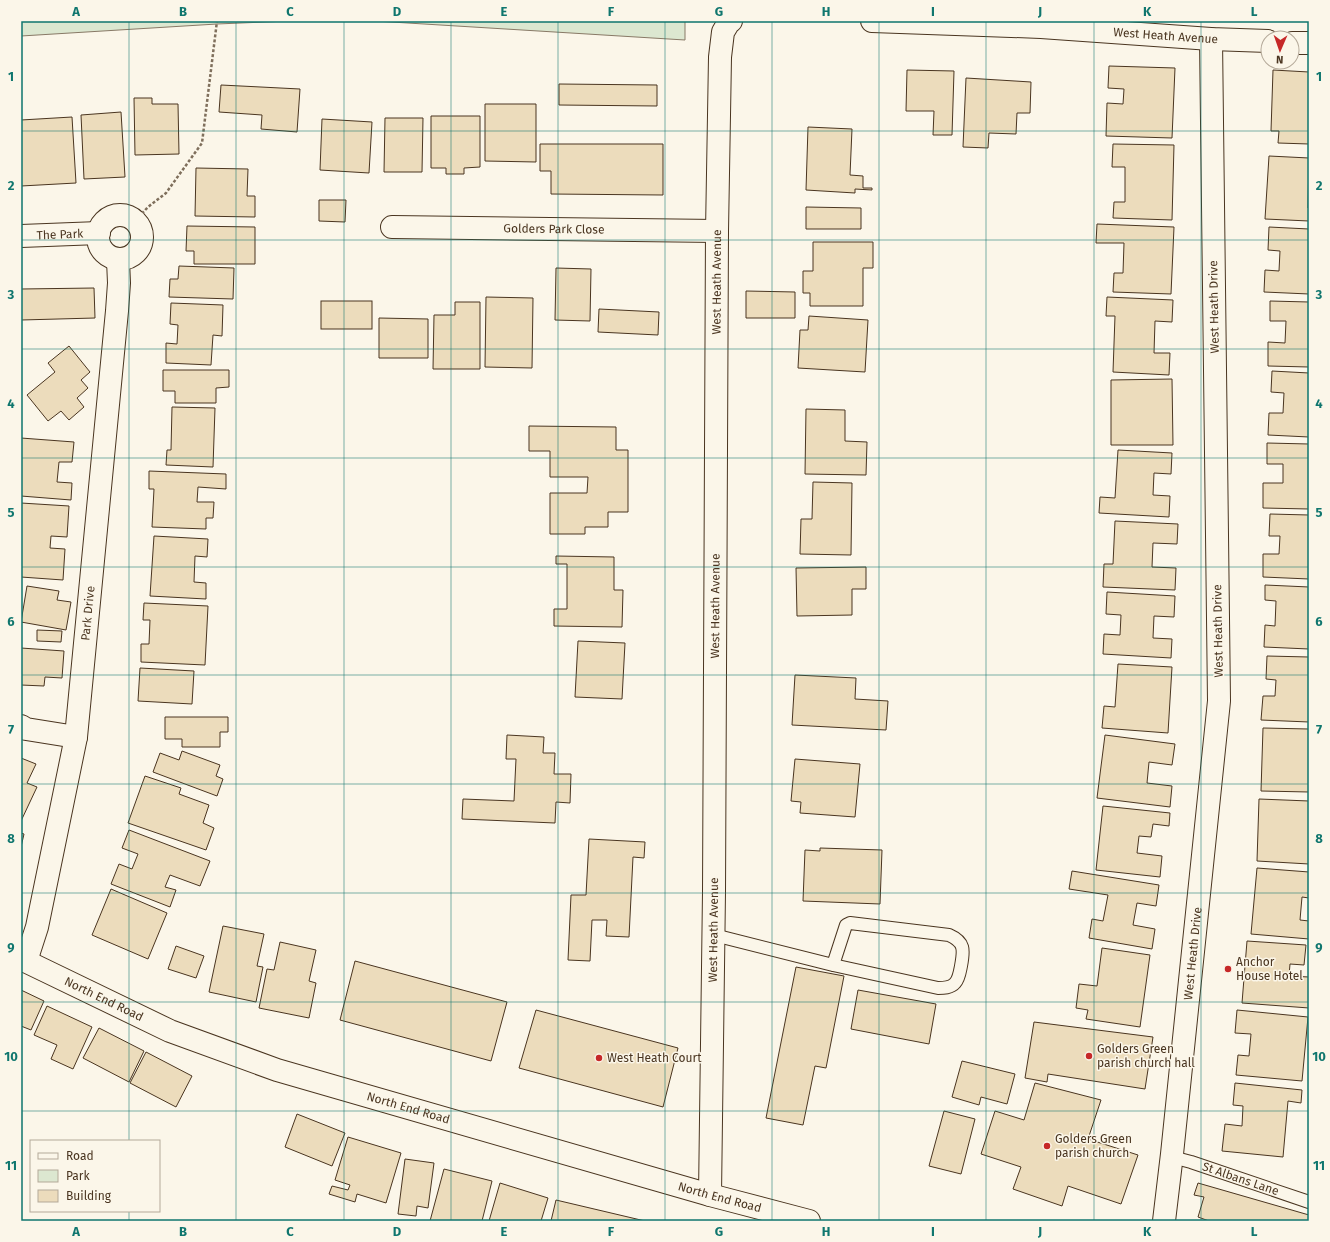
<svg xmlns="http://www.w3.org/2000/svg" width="1330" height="1242" font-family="'Fira Sans',sans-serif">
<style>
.green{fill:#dce7d0;stroke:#887966}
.building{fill:#ecdcbc;stroke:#4a3520}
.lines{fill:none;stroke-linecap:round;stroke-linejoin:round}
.service-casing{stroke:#4a3520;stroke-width:14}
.minor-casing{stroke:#4a3520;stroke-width:24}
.primary-casing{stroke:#4a3520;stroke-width:24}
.path{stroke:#7f6f5c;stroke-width:2.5;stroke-dasharray:3 2;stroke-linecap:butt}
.service{stroke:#fbf6e9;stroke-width:12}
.minor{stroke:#fbf6e9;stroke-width:22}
.primary{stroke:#fbf6e9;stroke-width:22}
.grid{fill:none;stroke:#0f766e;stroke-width:1;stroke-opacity:0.55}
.poi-dot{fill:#c62828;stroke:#fbf6e9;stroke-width:1.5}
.labels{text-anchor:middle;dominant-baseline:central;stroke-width:3;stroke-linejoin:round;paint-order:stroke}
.street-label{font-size:12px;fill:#4a3520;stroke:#fbf6e9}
.poi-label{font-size:12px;fill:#4a3520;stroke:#fbf6e9;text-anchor:start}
.neatline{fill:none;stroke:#0f766e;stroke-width:1.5}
.grid-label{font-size:13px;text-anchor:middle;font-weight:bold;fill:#0f766e}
</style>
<rect width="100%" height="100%" fill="#fbf6e9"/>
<!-- green -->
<g class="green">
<polygon points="21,21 289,21 217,24 21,36"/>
<polygon points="375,21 685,21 685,40"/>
</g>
<!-- building -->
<g class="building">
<polygon points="1109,66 1175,68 1172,138 1106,136 1107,103 1123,104 1124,89 1108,88"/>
<polygon points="907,70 954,71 952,135 933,135 934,111 906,111"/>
<polygon points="1273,70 1309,72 1309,144 1278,143 1279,131 1271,131"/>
<polygon points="966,78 1031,82 1030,113 1017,113 1016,134 989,133 988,148 963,147"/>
<polygon points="559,84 657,85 657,106 559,105"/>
<polygon points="221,85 300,89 297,132 261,129 262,115 219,112"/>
<polygon points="134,98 152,98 152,104 178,104 179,154 135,155"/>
<polygon points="485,104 536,104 536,162 485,161"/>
<polygon points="121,112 125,177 84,179 81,115"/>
<polygon points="431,116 480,116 480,167 464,168 464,174 446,174 446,168 431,168"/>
<polygon points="72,117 76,183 21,186 21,120"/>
<polygon points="385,118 423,118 422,172 384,172"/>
<polygon points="322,119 372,122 369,173 320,170"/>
<polygon points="808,127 852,129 850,175 863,176 863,188 872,188 872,190 855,189 855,193 806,190"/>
<polygon points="540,144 663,144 663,195 551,194 551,171 540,171"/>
<polygon points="1113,144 1174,145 1172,220 1113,218 1114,202 1125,202 1125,167 1112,167"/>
<polygon points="1269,156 1309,158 1308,208 1309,208 1309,221 1265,219"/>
<polygon points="196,168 248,169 247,196 255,196 255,217 195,216"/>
<polygon points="319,200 346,200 345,222 319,221"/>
<polygon points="806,207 861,208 861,229 806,229"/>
<polygon points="1097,224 1174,227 1171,294 1113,292 1114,273 1123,273 1124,243 1096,243"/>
<polygon points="187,226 255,227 255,264 194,264 194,251 186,251"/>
<polygon points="1269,227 1309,229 1309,294 1264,292 1265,270 1279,271 1280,251 1268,250"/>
<polygon points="813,242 873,242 873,268 863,268 863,306 810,306 810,293 803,293 803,271 813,271"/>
<polygon points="179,266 234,268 233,299 169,297 170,279 178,279"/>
<polygon points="556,268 591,269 590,321 555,320"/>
<polygon points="94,288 95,318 21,320 21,289"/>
<polygon points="746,291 795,292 795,318 746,318"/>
<polygon points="486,297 533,298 532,368 485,367"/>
<polygon points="1107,297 1173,300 1172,322 1155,321 1154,353 1170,353 1169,375 1113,372 1115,316 1106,316"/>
<rect x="321" y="301" width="51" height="28"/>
<polygon points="1270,301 1309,302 1309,367 1268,366 1268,342 1285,343 1286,321 1270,321"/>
<polygon points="455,302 480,302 480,369 433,369 434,315 455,315"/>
<polygon points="171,303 223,305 222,336 213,335 211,365 166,363 166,343 177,344 178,325 170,324"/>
<polygon points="599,309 659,312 658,335 598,332"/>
<polygon points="809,316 868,320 865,372 798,368 800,330 808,330"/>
<polygon points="379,318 428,319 428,358 379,358"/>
<polygon points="69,346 90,372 81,380 88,388 77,398 84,407 69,420 61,411 48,421 27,395 55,372 48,363"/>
<polygon points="163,370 229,370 229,387 216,388 216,403 175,403 175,391 163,391"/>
<polygon points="1272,371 1309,373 1309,437 1268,435 1269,413 1283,413 1284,393 1271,392"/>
<polygon points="1172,379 1173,445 1111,445 1111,380"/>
<polygon points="172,407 215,408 213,467 166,465 167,450 171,450"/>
<polygon points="806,409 845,410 845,441 867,442 866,475 805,474"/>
<polygon points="529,426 616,427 616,450 628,450 628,512 608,512 608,527 585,527 585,534 550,534 550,493 587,493 588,477 550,477 550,451 529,451"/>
<polygon points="21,438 74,442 72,462 59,462 57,482 72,483 71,500 21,496"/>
<polygon points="1267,443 1309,444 1309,509 1263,508 1263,483 1283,483 1283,464 1267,464"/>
<polygon points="1118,450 1172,453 1171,474 1154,473 1153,495 1170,496 1169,517 1099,513 1100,497 1115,498"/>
<polygon points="149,471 226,474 226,489 198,487 197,502 214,502 213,518 206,518 206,529 152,527 154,489 149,489"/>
<polygon points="813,482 852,483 851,555 800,554 801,519 812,519"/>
<polygon points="21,503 69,506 67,537 51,536 50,548 65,549 63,580 21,577"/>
<polygon points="1270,514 1309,515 1309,579 1263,577 1263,554 1279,554 1280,536 1269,536"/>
<polygon points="1115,521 1178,524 1177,544 1153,543 1152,567 1176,568 1175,590 1103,587 1104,564 1113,564"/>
<polygon points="154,536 208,539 207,557 195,556 194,582 206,583 206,599 150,596"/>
<polygon points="556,556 614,557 614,590 623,590 622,627 554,626 554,609 567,609 567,564 556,564"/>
<polygon points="866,567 866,589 852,589 852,615 797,616 796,568"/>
<polygon points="1265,585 1309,587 1309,649 1264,647 1265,625 1275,626 1276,601 1265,600"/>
<polygon points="27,586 59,591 57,600 71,602 66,630 21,622"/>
<polygon points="1107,592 1175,596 1174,617 1154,616 1153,638 1172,639 1171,658 1103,654 1104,634 1120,635 1121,615 1106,614"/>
<polygon points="144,603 208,606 205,665 141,662 141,644 149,644 150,620 143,620"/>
<polygon points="37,630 62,631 61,642 37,641"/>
<polygon points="578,641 625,643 622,699 575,697"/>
<polygon points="21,648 64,651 62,678 45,677 44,686 21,685"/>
<polygon points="1267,656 1309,657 1309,722 1261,720 1263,696 1275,696 1276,680 1266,679"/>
<polygon points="1118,664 1172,667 1168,733 1102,728 1104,706 1115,707"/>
<polygon points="140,668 194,671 192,704 138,701"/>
<polygon points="795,675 856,678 855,699 888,701 886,730 792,725"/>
<polygon points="165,717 228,717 228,732 220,732 220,747 182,747 182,739 165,739"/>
<polygon points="1263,728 1309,729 1309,792 1261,791"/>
<polygon points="507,735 544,737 543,753 555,753 554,774 571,774 570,803 556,802 555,823 462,819 463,799 514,801 516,759 506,759"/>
<polygon points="1105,735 1175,744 1172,765 1149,762 1147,783 1172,786 1170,807 1097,798"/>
<polygon points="182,751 220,765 216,776 223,779 217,796 153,772 160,753 179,760"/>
<polygon points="21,758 36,764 27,783 37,787 21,821"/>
<polygon points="795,759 860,764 855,817 800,813 801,802 791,801"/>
<polygon points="145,776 181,788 179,794 209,805 203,823 214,828 206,850 128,823"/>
<polygon points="1259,799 1309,801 1309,864 1257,861"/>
<polygon points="1103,806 1170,813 1169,826 1153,824 1151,837 1139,836 1137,853 1162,856 1160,877 1096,870"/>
<polygon points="129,830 210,861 200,886 170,875 165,887 176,890 170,907 111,884 119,864 132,869 138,854 122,848"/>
<polygon points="21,833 24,834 21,847"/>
<polygon points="589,839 645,842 644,858 633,857 629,937 606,936 607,920 592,920 590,961 568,960 571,895 586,895"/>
<polygon points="820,848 882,850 880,904 803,901 805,850 820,851"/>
<polygon points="1257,868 1309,872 1309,898 1302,897 1300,920 1309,921 1309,939 1251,934"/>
<polygon points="1072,871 1159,885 1156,906 1137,903 1133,925 1155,929 1152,949 1089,938 1092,919 1103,921 1108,895 1069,889"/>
<polygon points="111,889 167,913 148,959 92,935"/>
<polygon points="223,926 264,934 257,966 263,967 256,1002 209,992"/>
<polygon points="1247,941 1306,945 1304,965 1290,964 1289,976 1309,977 1309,1008 1242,1003"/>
<polygon points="280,942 316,950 309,981 316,983 309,1018 259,1008 267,969 274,970"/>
<polygon points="176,946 204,956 196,978 168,969"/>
<polygon points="1102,948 1150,955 1140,1027 1086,1019 1088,1010 1076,1008 1079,984 1097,986"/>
<polygon points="355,961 507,1002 491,1061 340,1020"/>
<polygon points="796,967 844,976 826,1068 815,1066 803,1125 766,1118"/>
<polygon points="21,990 44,1001 31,1030 21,1026"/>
<polygon points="858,990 936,1004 929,1044 851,1029"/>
<polygon points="47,1006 92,1027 73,1069 51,1059 57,1045 34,1035"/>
<polygon points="536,1010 678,1048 663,1107 519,1068"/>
<polygon points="1237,1010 1308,1017 1302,1081 1236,1075 1238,1055 1249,1056 1251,1034 1235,1033"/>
<polygon points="1034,1022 1153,1037 1145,1089 1048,1074 1047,1082 1025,1078"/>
<polygon points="99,1028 144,1051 129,1082 83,1058"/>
<polygon points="146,1052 192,1076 176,1107 130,1083"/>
<polygon points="962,1061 1015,1074 1007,1104 981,1097 979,1105 952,1097"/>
<polygon points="1035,1083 1101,1100 1088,1139 1138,1155 1121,1204 1068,1186 1062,1206 1013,1189 1021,1167 981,1154 995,1111 1024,1120"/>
<polygon points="1235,1083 1302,1090 1301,1103 1288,1101 1283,1157 1222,1151 1225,1124 1242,1126 1243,1106 1233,1105"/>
<polygon points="944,1111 975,1119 961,1174 929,1166"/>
<polygon points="297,1114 345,1133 332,1166 285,1147"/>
<polygon points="348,1137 401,1153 386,1203 357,1194 355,1202 329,1194 332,1186 348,1190 350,1185 335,1180"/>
<polygon points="405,1159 434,1163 428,1208 417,1206 416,1216 398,1214"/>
<polygon points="444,1169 492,1181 482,1221 430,1221"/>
<polygon points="500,1183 548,1198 541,1221 489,1221"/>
<polygon points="1198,1183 1309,1215 1309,1221 1209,1221 1198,1217 1204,1197 1194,1195"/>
<polygon points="556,1200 645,1221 551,1221"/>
</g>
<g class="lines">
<!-- service casing -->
<g class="service-casing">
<g id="service">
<path d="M714,935L833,965L938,988C943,988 951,988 955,983C959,979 960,971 961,966C964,950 965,942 949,935L850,923L846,925L833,965"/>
<path id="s1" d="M1172,1157L1191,1162L1309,1202"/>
</g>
</g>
<!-- minor casing -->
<g class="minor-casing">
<g id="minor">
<path id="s2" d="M872,21L1041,27L1211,39L1268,41"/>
<polyline points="1292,43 1309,43"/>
<circle cx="120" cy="237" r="22"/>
<path id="s3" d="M392,227L717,231"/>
<path id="s4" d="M21,236L99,233"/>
<polyline points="21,726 26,729 76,737"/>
<path id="s5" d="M26,961L37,927L76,737L117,311L119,283L118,260"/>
<path id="s6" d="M710,1195L714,892L717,231L720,57L723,32L729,22L731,21"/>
<path id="s7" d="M1164,1221L1172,1154L1219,701L1211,39"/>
</g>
</g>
<!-- primary casing -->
<g class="primary-casing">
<g id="primary">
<path id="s8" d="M21,959L170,1031L277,1070L710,1195L809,1221"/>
</g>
</g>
<!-- path -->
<polyline class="path" points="135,221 148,207 166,193 202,143 217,21"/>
<!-- service -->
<use href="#service" class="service"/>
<!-- minor -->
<use href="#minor" class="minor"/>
<!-- primary -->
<use href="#primary" class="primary"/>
</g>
<!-- grid -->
<path class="grid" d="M129,21V1141M236,21V1221M344,21V1221M451,21V1221M558,21V1221M665,21V1221M772,21V1221M879,21V1221M986,21V1221M1094,21V1221M1201,21V1221M21,131H1309M21,240H1309M21,349H1309M21,458H1309M21,567H1309M21,675H1309M21,784H1309M21,893H1309M21,1002H1309M21,1111H1309M129,1211V1221"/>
<!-- markers -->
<g class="poi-dot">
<circle cx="1228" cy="969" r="4"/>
<circle cx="1089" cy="1056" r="4"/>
<circle cx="599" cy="1058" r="4"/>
<circle cx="1047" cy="1146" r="4"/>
</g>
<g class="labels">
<!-- street labels -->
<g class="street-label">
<text stroke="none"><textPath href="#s2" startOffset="294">West Heath Avenue</textPath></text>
<text stroke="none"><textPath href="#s3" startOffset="162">Golders Park Close</textPath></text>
<text stroke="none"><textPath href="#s4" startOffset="39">The Park</textPath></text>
<text stroke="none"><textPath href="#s6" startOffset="913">West Heath Avenue</textPath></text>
<text transform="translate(1214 307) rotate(-91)">West Heath Drive</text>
<text stroke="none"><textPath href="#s6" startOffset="589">West Heath Avenue</textPath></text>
<text stroke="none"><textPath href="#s5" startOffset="354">Park Drive</textPath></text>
<text transform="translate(1218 631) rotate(-91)">West Heath Drive</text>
<text stroke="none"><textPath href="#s6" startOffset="265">West Heath Avenue</textPath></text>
<text stroke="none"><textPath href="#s7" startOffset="269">West Heath Drive</textPath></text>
<text stroke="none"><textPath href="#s8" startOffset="92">North End Road</textPath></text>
<text stroke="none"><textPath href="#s8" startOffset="416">North End Road</textPath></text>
<text stroke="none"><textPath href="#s1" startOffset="72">St Albans Lane</textPath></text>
<text stroke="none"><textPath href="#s8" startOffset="740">North End Road</textPath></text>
</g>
<!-- poi labels -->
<g class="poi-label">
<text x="1236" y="962">Anchor<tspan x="1236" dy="14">House Hotel</tspan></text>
<text x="1097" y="1049">Golders Green<tspan x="1097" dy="14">parish church hall</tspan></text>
<text x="607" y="1058">West Heath Court</text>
<text x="1055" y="1139">Golders Green<tspan x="1055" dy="14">parish church</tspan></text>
</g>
</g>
<!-- border -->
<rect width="1330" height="1242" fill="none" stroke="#fbf6e9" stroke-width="44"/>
<!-- legend -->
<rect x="30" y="1140" width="130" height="72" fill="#fbf6e9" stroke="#b4a999"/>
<rect x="38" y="1153" width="20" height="6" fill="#fbf6e9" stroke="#b4a999"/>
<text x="66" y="1160" font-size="12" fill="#4a3520">Road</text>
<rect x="38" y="1170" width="20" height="12" fill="#dce7d0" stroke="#b4a999"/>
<text x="66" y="1180" font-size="12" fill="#4a3520">Park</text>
<rect x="38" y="1190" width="20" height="12" fill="#ecdcbc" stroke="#b4a999"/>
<text x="66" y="1200" font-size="12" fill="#4a3520">Building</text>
<!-- north arrow -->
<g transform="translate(1280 50) rotate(182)"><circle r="19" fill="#fbf6e9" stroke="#b4a999"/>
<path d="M0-3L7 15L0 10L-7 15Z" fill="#c62828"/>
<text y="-6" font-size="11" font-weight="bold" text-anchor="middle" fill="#4a3520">N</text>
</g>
<rect x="22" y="22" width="1286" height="1198" class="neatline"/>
<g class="grid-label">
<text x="76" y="16">A</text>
<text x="183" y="16">B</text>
<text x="290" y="16">C</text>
<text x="397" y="16">D</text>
<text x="504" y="16">E</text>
<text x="611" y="16">F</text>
<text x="719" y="16">G</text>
<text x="826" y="16">H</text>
<text x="933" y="16">I</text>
<text x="1040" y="16">J</text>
<text x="1147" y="16">K</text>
<text x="1254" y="16">L</text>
<text x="11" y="81">1</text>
<text x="1319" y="81">1</text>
<text x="11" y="190">2</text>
<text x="1319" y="190">2</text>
<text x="11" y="299">3</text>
<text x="1319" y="299">3</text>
<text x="11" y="408">4</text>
<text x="1319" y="408">4</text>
<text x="11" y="517">5</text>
<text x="1319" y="517">5</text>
<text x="11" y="626">6</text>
<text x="1319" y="626">6</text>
<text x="11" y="734">7</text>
<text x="1319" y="734">7</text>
<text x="11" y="843">8</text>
<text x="1319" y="843">8</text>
<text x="11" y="952">9</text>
<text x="1319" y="952">9</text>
<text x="11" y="1061">10</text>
<text x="1319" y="1061">10</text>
<text x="11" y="1170">11</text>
<text x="1319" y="1170">11</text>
<text x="76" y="1236">A</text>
<text x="183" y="1236">B</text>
<text x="290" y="1236">C</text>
<text x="397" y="1236">D</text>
<text x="504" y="1236">E</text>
<text x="611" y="1236">F</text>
<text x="719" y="1236">G</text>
<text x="826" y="1236">H</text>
<text x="933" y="1236">I</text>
<text x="1040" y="1236">J</text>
<text x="1147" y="1236">K</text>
<text x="1254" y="1236">L</text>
</g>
</svg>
